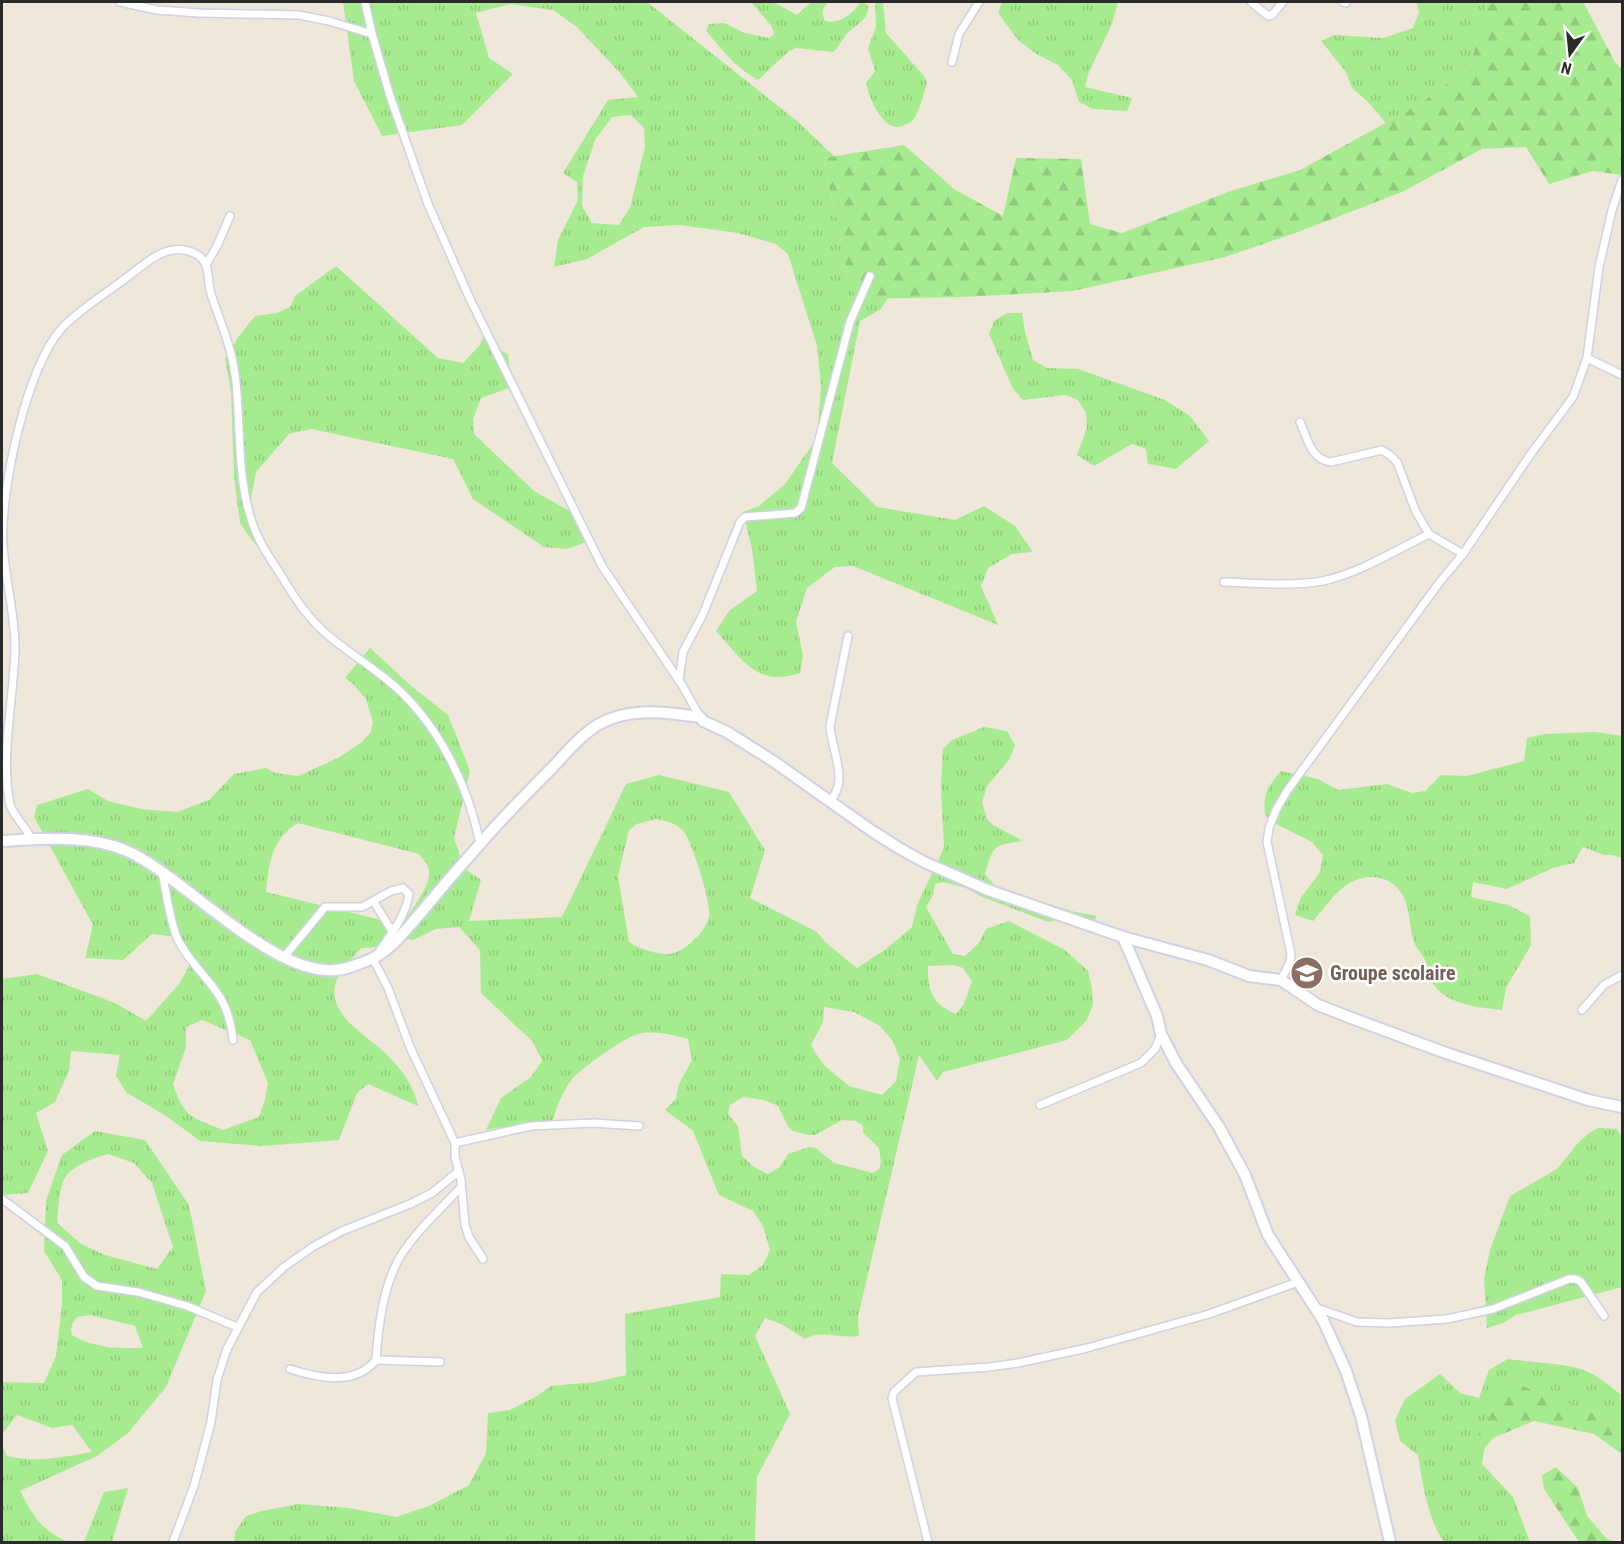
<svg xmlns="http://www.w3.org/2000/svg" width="1624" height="1544" font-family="'Roboto Condensed',sans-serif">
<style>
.grass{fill:url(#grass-tufts);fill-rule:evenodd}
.forest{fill:url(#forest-firs)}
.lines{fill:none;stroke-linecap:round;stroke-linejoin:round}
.street-casing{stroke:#cfd1e5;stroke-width:10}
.secondary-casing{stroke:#cfd1e5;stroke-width:14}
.street{stroke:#fff;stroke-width:7}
.secondary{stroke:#fff;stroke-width:10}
.labels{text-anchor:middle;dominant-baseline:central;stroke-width:5;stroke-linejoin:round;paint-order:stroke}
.education-label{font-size:20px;font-weight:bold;fill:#785e54;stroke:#fff;text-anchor:start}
</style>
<defs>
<pattern id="grass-tufts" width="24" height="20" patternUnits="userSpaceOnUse" patternTransform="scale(1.5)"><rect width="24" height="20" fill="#a7eb90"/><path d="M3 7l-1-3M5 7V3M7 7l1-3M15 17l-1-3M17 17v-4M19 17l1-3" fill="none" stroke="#90ca7c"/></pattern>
<pattern id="forest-firs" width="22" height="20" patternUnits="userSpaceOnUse" patternTransform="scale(1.5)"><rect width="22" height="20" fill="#a7eb90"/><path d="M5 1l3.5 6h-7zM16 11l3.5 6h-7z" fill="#90ca7c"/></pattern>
</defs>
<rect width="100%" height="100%" fill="#eee7da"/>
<!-- grass -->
<g class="grass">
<path d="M343,2H647L797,121L834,156L823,158L853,299L888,298L881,309L860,321L832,463L877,507L955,520L984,506L1015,526L1033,552L1012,554L988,568L981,586L998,625L853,566L835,567L807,588L796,621L803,656L800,673C757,688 742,659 716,631L729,611L757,591L752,549L743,512L759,506L785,484L817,438L821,385L817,346L788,254L776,244L738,233L680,225L644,227L587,259L554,267L558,240L578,200L577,182L563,173L608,100L638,97L621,74L577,27L553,10L510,4L476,13L489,58L513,74L462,125L382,136L354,81ZM631,115L644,128L645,146L630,208L619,225L592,223L582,206L583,176L595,140L612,117Z"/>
<path d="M754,2H773L797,15L811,2H829C822,8 821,12 825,21C840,25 853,13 861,2L868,5C869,20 858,23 849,32C842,38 840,46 833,52L795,48L788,52L758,80C736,68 722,50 706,31L709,24L724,23L745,33L769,38L774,34C773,24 759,13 753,4Z"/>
<path d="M875,2H883L886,33L924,76L927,83C924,92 919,113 914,119C912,122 909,123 906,124C885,138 869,98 866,83L875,71L868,48L876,27Z"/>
<polygon points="1002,2 1118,2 1112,24 1089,72 1085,87 1132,98 1127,111 1093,109 1079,102 1072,80 1058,65 1038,55 1019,41 998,13"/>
<polygon points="1417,2 1486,2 1470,67 1418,105 1386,123 1367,101 1352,88 1346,72 1321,41 1334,35 1383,38 1413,28 1419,12"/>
<polygon points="336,266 438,358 463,363 480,345 485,333 502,351 508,354 512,387 481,398 473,419 474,434 534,491 580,517 589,541 567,549 544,547 473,499 453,459 311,429 289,434 256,472 247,520 257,547 240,523 234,477 231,391 225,359 239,336 255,316 277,313 290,307 295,296"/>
<polygon points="1007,313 1022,313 1025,331 1033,360 1047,368 1078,369 1165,400 1190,416 1209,441 1176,469 1148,464 1146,449 1132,444 1094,466 1077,455 1087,428 1086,413 1078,400 1065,395 1023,400 1013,389 989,334 994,321"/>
<path d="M370,648L410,685L448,715L470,771L454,838L465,869L481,880L469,921L562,917L626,784L659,775L729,792L765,850L750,898L817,932L825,942L857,968L886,949L912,927L917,905L944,848L941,787L943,749L952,740L984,727L1007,731L1015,745L1009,760L987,786L982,802L987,819L993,825L1023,841C993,846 994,844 985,874L997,888L1075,912L1097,916L1093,922L1071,919L1048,922L980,896L966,888L943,882L935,884L933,895L926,907L953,954L965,956L979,943L986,929L1009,921L1065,950L1088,971L1092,989L1093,1005L1086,1021L1067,1040L943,1072L937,1081L919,1055L858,1317L859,1336C840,1339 820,1329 805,1339L781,1324L765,1318L755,1336L790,1414L757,1477L755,1542H234L235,1532L246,1516L262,1511L298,1504L350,1508L396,1517L429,1506L469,1485L486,1453L488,1413L510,1410L537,1396L551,1386L595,1382L626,1375L625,1314L720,1297L721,1274L749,1275L763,1265L770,1250L763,1226L753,1211L719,1195L693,1131L665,1110L676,1099L679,1084L692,1060L688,1039C671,1035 655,1030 638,1034C625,1037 582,1068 573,1078C562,1092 556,1108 552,1124L503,1127L486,1130L501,1098L531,1077L542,1061L533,1042L481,993L480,950L459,927L436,929L413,940L395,937L379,947L361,948C354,957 339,972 336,982C325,1017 372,1037 390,1058C405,1074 413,1085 418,1106L368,1084L357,1093L339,1140L263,1146L200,1141L166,1116L126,1092L116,1076L120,1055L71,1051L69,1071L55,1102L36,1113L48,1151L28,1193L2,1195V979L37,974L115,1003L146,1021L179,984L192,961L177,937L152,934L123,960L85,958L93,925L34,817L37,805L88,789L108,801L141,809L177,812L209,800L234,774L266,768L275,773L298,776L338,758L362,742L371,732L373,722L366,699L352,683L345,678ZM656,819C667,821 677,823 685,833C693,846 712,904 709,918C705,932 684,953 669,954C659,955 637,948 629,942L618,876L629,830L637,824ZM298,823L419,854C423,859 428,864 429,870C432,884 409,917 398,924L266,892C269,864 271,839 298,823ZM954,965L963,968L972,981L964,1004L956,1014C931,1003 928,991 928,966ZM824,1007L854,1012L880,1026L893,1041L900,1059L896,1081L882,1095L849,1086L826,1067L818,1057L811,1045L823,1022ZM202,1020L250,1040L268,1083L265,1100L259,1117L223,1130C190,1116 185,1119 173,1084L186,1047V1027ZM743,1097L764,1100L778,1106L788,1126L793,1131L808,1135H815L842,1120L856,1121L863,1126V1133L879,1148L881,1162L879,1169L873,1173L834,1163L816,1148L809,1147L788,1154L780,1167L768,1174L754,1167L742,1156L738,1126L728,1114L730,1105Z"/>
<path d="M1595,732L1622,736V858L1613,855H1604L1583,847L1574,863L1553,868L1507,889L1473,882L1471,897L1508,905L1530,916L1531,945L1506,988L1502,1010C1482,1008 1452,1005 1437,989C1429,980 1429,971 1425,960C1423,955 1418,950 1415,945C1409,930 1411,910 1403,896C1392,875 1367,872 1348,884C1335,892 1323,910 1313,921L1295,915L1300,899L1320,872L1323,855L1312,842L1278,825L1265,815C1263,793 1267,788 1281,771L1318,779L1338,790L1387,784L1412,793L1425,791L1441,775L1467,776L1524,761L1527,738L1545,734Z"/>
<polygon points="1598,1128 1617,1129 1622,1137 1622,1287 1516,1315 1503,1323 1487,1328 1484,1279 1490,1250 1510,1196 1557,1169 1578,1143 1589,1133"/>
<path d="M95,1131L145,1140L189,1205L206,1291L166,1387L128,1433L97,1456L20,1491C34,1517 40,1529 68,1542H2V1446L7,1456C36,1463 63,1457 92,1452L72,1425L52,1428L17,1415L2,1434V1382L44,1383L56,1356L62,1306V1280L44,1251L46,1201L62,1155ZM108,1154L134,1163L152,1183L173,1247L157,1269L105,1255L81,1244L57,1223C58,1211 59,1186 66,1176C74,1165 96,1157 108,1154ZM90,1315L135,1326L143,1348C117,1348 95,1349 72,1335C70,1327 72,1323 77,1317Z"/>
<path d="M1508,1359C1532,1363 1563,1363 1584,1370C1597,1375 1610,1386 1620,1394L1622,1424L1507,1380L1470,1452L1484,1449L1482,1464L1513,1497L1530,1542H1444C1427,1517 1423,1485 1418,1455L1400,1441L1395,1420L1405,1399L1440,1374L1460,1393L1479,1398L1489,1370Z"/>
<polygon points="128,1488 112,1542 84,1542 104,1492"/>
</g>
<!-- forest -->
<g class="forest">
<polygon points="1486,2 1583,2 1615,62 1622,69 1622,175 1593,171 1549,184 1526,147 1482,149 1402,192 1298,232 1225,257 1073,291 964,297 853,299 823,158 904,145 954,189 1003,216 1016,158 1081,159 1090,224 1122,233 1228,192 1300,170 1418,105 1470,67"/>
<polygon points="1507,1380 1622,1424 1622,1454 1594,1434 1534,1421 1493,1438 1484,1449 1469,1453"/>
<polygon points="1556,1467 1578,1488 1587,1516 1607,1539 1617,1542 1579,1542 1544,1489 1542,1475"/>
</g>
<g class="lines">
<!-- street casing -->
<g class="street-casing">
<g id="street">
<polyline points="120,2 157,10 199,13 299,15 329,21 372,34"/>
<polyline points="365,2 372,34 390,96 428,204 470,299 602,566 682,685 700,717"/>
<polyline points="1251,2 1268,16 1272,15 1283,2"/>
<polyline points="1343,2 1346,3"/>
<polyline points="952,62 959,34 979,2"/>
<polyline points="207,263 217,246 230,216"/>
<polyline points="1587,358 1622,375"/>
<path d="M1300,422C1308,439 1310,459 1331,462L1382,450L1391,456L1397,462L1416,512L1429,534L1463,554"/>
<path d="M1224,582C1254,583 1299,587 1327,580C1363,571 1396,550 1429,534"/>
<polyline points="679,680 683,652 703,614 740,522 745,517 795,513 801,508 850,322 870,276"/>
<path d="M830,802C832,798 836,793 837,789C844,773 831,745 830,726L848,636"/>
<path d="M32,840C26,827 15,818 10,805C0,756 14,698 15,648C15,613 5,579 3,545C0,491 26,368 62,328C79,310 102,296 122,281C143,266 166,240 194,253C212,261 206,278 211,294C220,321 231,346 235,374C242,426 235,480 255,530C261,546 270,558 279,572C294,597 308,619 330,637C353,656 379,671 401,692C442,732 468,787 480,843"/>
<path d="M162,872C166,891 170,923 178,940C200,981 228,987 233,1040"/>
<polyline points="374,902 393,933"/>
<path d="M284,957L325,907H362L391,891L403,888L409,894C406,915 392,933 380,950"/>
<polyline points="372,957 388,988 410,1047 455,1143 455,1157 461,1180 465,1225 469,1237 483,1259"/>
<polyline points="1281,980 1290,962 1291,954 1267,842 1269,828 1276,810 1287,791 1439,583 1463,554 1530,455 1573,397 1587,358 1599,267 1612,210 1622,180"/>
<polyline points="1582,1010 1604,985 1622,975"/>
<polyline points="1040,1105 1141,1063 1155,1049 1161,1034"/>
<polyline points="455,1143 531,1126 593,1123 639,1126"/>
<polyline points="2,1199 65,1246 84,1277 97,1286 138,1292 187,1306 237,1327"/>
<polyline points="1317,1308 1357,1322 1389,1323 1447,1319 1493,1309 1569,1279 1576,1279 1581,1282 1604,1316"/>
<polyline points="376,1360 440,1362"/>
<path d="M290,1369C318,1378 355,1386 376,1360C378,1326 383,1286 400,1257C416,1231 441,1209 461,1187"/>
<polyline points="173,1542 194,1486 211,1422 217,1380 227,1349 257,1292 284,1267 314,1246 342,1231 410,1204 432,1193 459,1171"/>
<polyline points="928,1542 892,1398 894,1392 916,1372 989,1367 1018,1363 1087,1348 1209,1314 1298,1282"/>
</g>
</g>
<!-- secondary casing -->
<g class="secondary-casing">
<g id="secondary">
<path d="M2,841C42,839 89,834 127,851C185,876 284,991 350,967C358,964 368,961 375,957C394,947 410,925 424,909C442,887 461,865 480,844C503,817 527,793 552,768C568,751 587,727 610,719C640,708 669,713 700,717L703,721L727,732L773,761L872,831L899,848L924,862L988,890L1123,937L1208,960L1249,976L1281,980L1318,1005L1354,1019L1446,1053L1588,1100L1622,1107"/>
<polyline points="1123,937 1157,1016 1161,1034 1176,1063 1219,1127 1245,1175 1268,1235 1323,1320 1346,1371 1361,1416 1390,1542"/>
</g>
</g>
<!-- street -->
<use href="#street" class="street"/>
<!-- secondary -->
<use href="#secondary" class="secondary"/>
</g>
<!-- icons -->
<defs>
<g id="school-disc" transform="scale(1.725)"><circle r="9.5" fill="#8d6e63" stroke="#fff"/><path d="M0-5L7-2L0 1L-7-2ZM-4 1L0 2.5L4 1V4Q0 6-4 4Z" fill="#fff"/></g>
</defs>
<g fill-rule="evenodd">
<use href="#school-disc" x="1307" y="973"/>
</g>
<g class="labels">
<!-- education labels -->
<g class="education-label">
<text x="1330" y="973">Groupe scolaire</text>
</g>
</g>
<!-- border -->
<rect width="1624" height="1544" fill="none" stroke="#2a2a2a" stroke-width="6"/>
<!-- north arrow -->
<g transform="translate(1570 54) rotate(195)" stroke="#ffffff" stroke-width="4.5" paint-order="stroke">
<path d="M0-4.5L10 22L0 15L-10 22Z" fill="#2a2a2a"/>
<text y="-9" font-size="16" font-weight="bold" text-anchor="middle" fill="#2a2a2a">N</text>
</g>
</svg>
